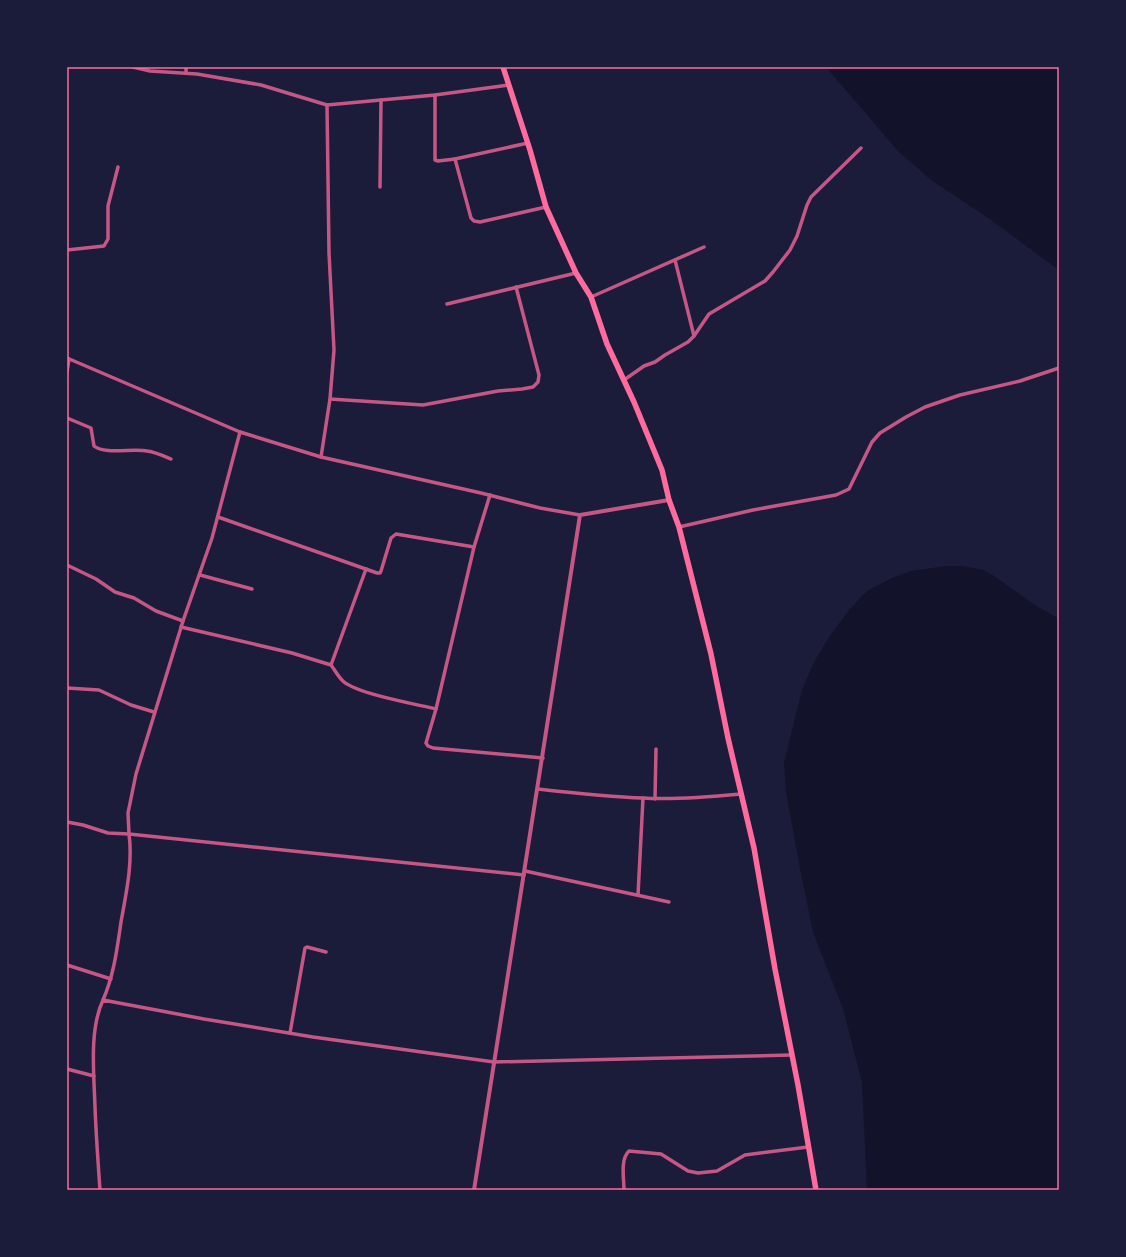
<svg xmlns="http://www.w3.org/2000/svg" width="1126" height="1257" font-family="'DejaVu Sans',sans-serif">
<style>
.water{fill:#12122b}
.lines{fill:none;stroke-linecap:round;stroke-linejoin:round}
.minor{stroke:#c65784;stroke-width:3.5}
.tertiary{stroke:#c65784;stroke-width:4}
.trunk{stroke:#ff6b9d;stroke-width:5.5}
.neatline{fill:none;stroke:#ff6b9d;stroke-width:1.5}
</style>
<rect width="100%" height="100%" fill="#1b1b3a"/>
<!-- water -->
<g class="water">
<polygon points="826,67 1059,67 1059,270 991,220 931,180 898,151"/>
<polygon points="947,566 963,566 983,570 994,576 1035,605 1059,619 1059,1190 867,1190 862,1082 843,1009 813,932 800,868 786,792 784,763 802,690 814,662 829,637 850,609 867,591 892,578 911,571"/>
</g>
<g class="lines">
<!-- minor -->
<g class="minor">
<polyline points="133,67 150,71 197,74 261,85 327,105"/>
<polyline points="186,67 186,73"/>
<polyline points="435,95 435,160 438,161 455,159"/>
<polyline points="528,143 455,159 471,218 474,221 480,222 546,207"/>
<polyline points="380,187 381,100"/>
<polyline points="67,250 104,246 108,239 108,206 118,167"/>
<polyline points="675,260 694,336"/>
<polyline points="591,297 704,247"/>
<polyline points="447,304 576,273"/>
<polyline points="67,358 240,432 321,457 481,493 540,508 580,515"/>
<polyline points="67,372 69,359"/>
<polyline points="624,380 644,366 655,362 665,355 688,342 694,336 709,314 765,281 773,272 790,250 797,236 807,205 811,197 861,148"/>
<polyline points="330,399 423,405 498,391 522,389 533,387 538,382 539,375 516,287"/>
<path d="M67,418L91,428L94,446C105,455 133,448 147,451C155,452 164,456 171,459"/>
<polyline points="240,432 212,538 183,621 136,774 128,813 129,834 524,875"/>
<polyline points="321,457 330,399 334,350 329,253 327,105 435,95 509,85"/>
<polyline points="490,495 474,547 436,709 426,743 428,746 433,748 543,758"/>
<polyline points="218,517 377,573 380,573 381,571 391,538 396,534 474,547"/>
<polyline points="679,527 753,510 836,495 849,489 872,442 880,433 906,417 925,407 960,395 1020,381 1059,368"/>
<polyline points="67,565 96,579 115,592 134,598 156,611 183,621"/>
<polyline points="200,575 252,589"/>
<polyline points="181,627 292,653 331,665 366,569"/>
<path d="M331,665C335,670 338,677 344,682C359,694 415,704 436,709"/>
<polyline points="67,688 99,690 131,705 154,712"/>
<path d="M538,789C573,793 608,797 643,798C675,800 709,797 741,794"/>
<polyline points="655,799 656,749"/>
<path d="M67,822L83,825L108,833L129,834C133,863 126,894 121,922C117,949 114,975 103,1000"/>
<polyline points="525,871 669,902"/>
<polyline points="638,895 643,798"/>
<polyline points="67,965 111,979"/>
<polyline points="290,1033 305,948 307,947 326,952"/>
<polyline points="67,1069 94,1076"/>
<path d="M100,1190C98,1162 96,1134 95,1107C94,1074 89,1030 103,1000L204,1019L313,1037L494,1062L791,1055"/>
<path d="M624,1190C624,1179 620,1159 629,1151L661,1154L688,1171L698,1173L717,1171L745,1155L808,1147"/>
</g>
<!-- tertiary -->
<path class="tertiary" d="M474,1190C509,965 546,741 580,515L669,500"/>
<!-- trunk -->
<polyline class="trunk" points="503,67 530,150 546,207 576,273 591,297 607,344 634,402 662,470 669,500 679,527 711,654 728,738 754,848 775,969 798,1085 816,1190"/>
</g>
<!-- border -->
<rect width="1126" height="1257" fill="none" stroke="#1b1b3a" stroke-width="136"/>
<rect x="68" y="68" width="990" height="1121" class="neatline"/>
</svg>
